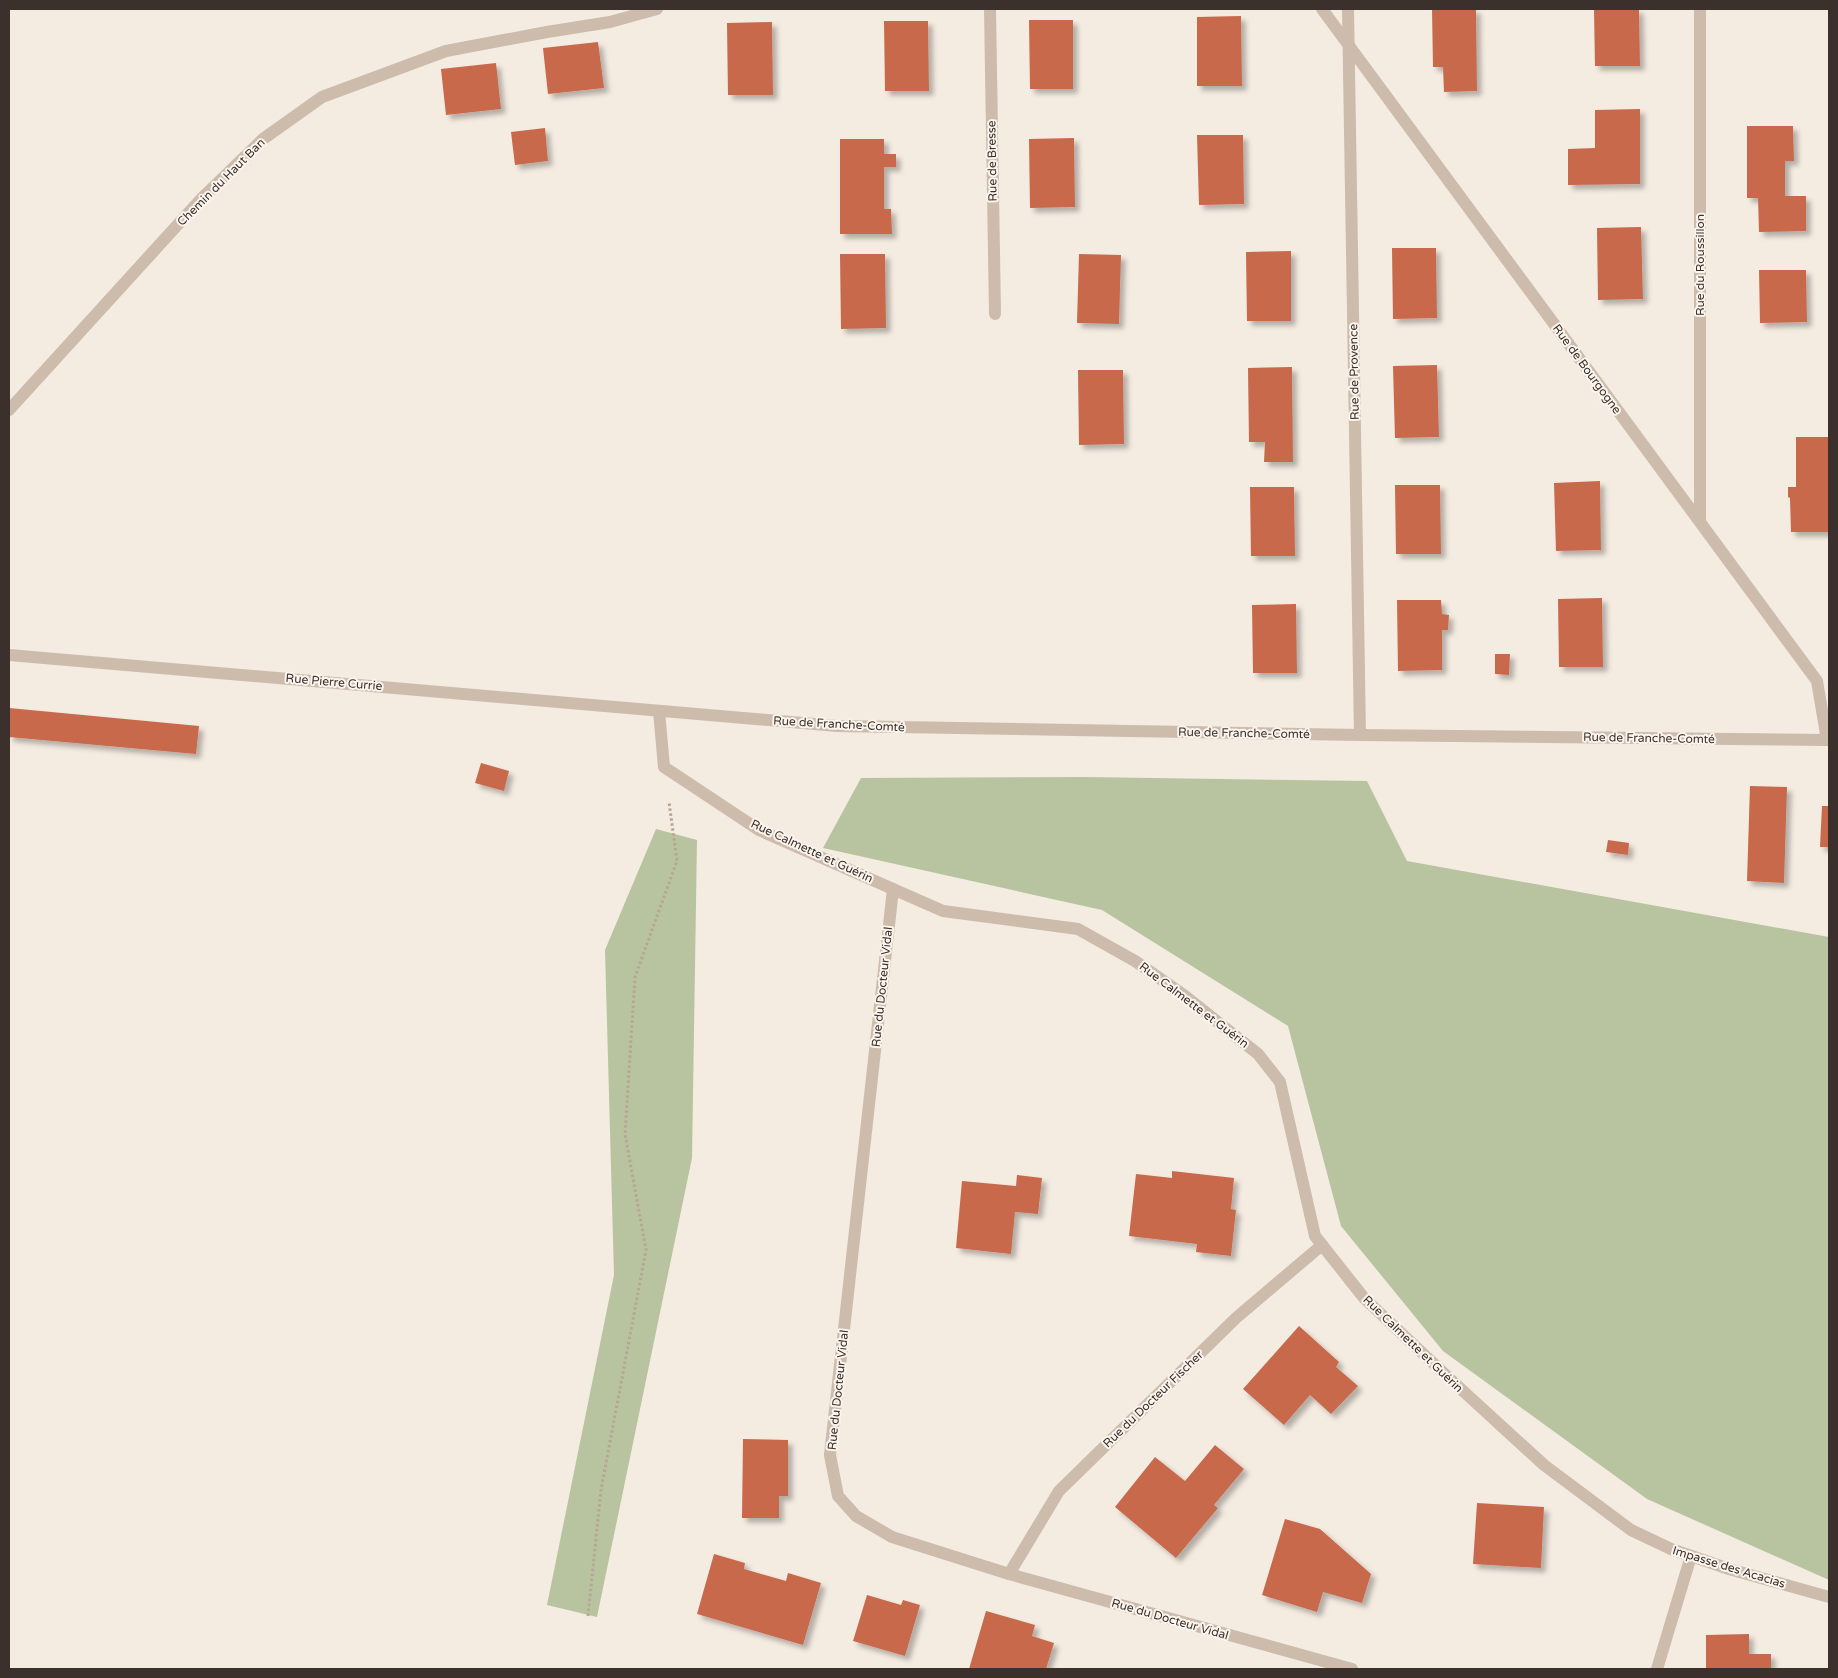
<svg xmlns="http://www.w3.org/2000/svg" width="1838" height="1678" font-family="'Varela Round',sans-serif">
<style>
.green{fill:#b8c4a0}
.building{fill:#c8694b;filter:url(#shadow)}
.lines{fill:none;stroke-linecap:round;stroke-linejoin:round}
.path{stroke:#b9a596;stroke-width:3;stroke-dasharray:2.5 2.5;stroke-linecap:butt}
.service{stroke:#cdbbac;stroke-width:12}
.minor{stroke:#cdbbac;stroke-width:12}
.tertiary{stroke:#cdbbac;stroke-width:12}
.labels{text-anchor:middle;dominant-baseline:central;stroke-width:4;stroke-linejoin:round;paint-order:stroke}
.street-label{font-size:12px;fill:#3b302b;stroke:#fbf5ee}
</style>
<defs>
<filter id="shadow"><feDropShadow dx="4.5" dy="4.5" stdDeviation="2.5" flood-color="#0004"/></filter>
</defs>
<rect width="100%" height="100%" fill="#f4ebe1"/>
<!-- green -->
<g class="green">
<polygon points="1084,777 1367,781 1407,861 1829,937 1829,1580 1647,1499 1443,1351 1341,1226 1288,1026 1102,910 823,848 861,778"/>
<polygon points="656,829 697,840 692,1158 597,1617 547,1605 614,1275 605,950"/>
</g>
<!-- building -->
<g class="building">
<polygon points="1432,9 1476,9 1477,91 1444,92 1443,67 1433,67"/>
<polygon points="1594,9 1639,9 1640,66 1595,66"/>
<polygon points="1241,16 1242,86 1197,86 1197,17"/>
<polygon points="1029,20 1073,20 1073,89 1030,89"/>
<polygon points="884,21 928,21 929,91 885,91"/>
<polygon points="772,22 773,95 728,95 727,23"/>
<polygon points="598,42 604,88 548,94 543,48"/>
<polygon points="496,63 501,109 446,115 441,69"/>
<polygon points="1640,109 1640,184 1568,185 1568,149 1595,148 1595,110"/>
<polygon points="1747,126 1793,126 1794,161 1785,161 1785,196 1806,196 1806,231 1759,232 1758,198 1747,198"/>
<polygon points="545,128 548,161 515,165 511,132"/>
<polygon points="1197,135 1243,135 1244,204 1199,205"/>
<polygon points="1074,138 1075,207 1030,208 1029,139"/>
<polygon points="840,139 884,139 884,154 896,154 896,167 884,167 884,209 891,209 892,234 840,234"/>
<polygon points="1641,227 1643,299 1598,300 1597,228"/>
<polygon points="1392,248 1436,248 1437,318 1393,319"/>
<polygon points="1291,251 1291,321 1247,321 1246,252"/>
<polygon points="840,254 885,254 886,328 841,329"/>
<polygon points="1079,254 1121,255 1119,324 1077,323"/>
<polygon points="1759,270 1806,270 1807,322 1760,323"/>
<polygon points="1437,365 1439,437 1395,438 1393,366"/>
<polygon points="1292,367 1293,462 1264,462 1265,442 1249,442 1248,368"/>
<polygon points="1078,370 1123,370 1124,444 1079,445"/>
<polygon points="1796,437 1829,437 1829,532 1791,532 1790,498 1788,497 1788,487 1796,487"/>
<polygon points="1600,481 1601,550 1556,551 1554,483"/>
<polygon points="1395,485 1440,485 1441,554 1396,554"/>
<polygon points="1250,487 1294,487 1295,556 1251,556"/>
<polygon points="1602,598 1603,667 1559,667 1558,599"/>
<polygon points="1397,600 1441,600 1442,614 1449,615 1448,630 1442,630 1442,670 1398,671"/>
<polygon points="1296,604 1297,673 1253,673 1252,605"/>
<polygon points="1495,654 1510,654 1509,675 1495,674"/>
<polygon points="9,708 199,726 196,754 9,737"/>
<polygon points="481,763 509,771 504,791 475,783"/>
<polygon points="1750,786 1787,787 1784,883 1747,881"/>
<polygon points="1822,806 1829,806 1829,847 1820,847"/>
<polygon points="1608,840 1629,843 1628,855 1606,852"/>
<polygon points="1172,1171 1234,1178 1231,1209 1236,1210 1231,1256 1196,1252 1197,1244 1129,1236 1136,1174 1172,1178"/>
<polygon points="1017,1175 1042,1178 1038,1214 1015,1212 1011,1254 956,1248 962,1181 1016,1186"/>
<polygon points="1299,1326 1339,1362 1336,1367 1358,1386 1331,1414 1310,1395 1284,1425 1243,1389"/>
<polygon points="743,1439 788,1440 788,1496 779,1496 779,1518 742,1518"/>
<polygon points="1215,1445 1244,1469 1214,1505 1218,1508 1176,1558 1115,1507 1155,1457 1185,1481"/>
<polygon points="1477,1503 1544,1507 1541,1568 1473,1564"/>
<polygon points="1285,1519 1320,1529 1371,1574 1362,1603 1323,1592 1317,1612 1262,1595"/>
<polygon points="714,1554 745,1563 744,1569 786,1581 788,1573 821,1583 803,1645 697,1614"/>
<polygon points="867,1595 901,1605 903,1600 920,1605 905,1656 853,1641"/>
<polygon points="986,1611 1035,1625 1032,1636 1054,1643 1046,1669 969,1669"/>
<polygon points="1749,1634 1749,1654 1771,1654 1771,1669 1706,1669 1706,1635"/>
</g>
<g class="lines">
<!-- path -->
<polyline class="path" points="588,1616 601,1490 646,1250 625,1134 635,977 677,861 669,802"/>
<!-- service -->
<polyline class="service" points="9,410 202,198 263,139 322,97 446,51 547,32 610,22 657,9"/>
<!-- minor -->
<g class="minor">
<polyline points="990,9 995,314"/>
<polyline points="1322,9 1817,681 1827,740"/>
<polyline points="1348,9 1360,735"/>
<polyline points="1700,521 1700,9"/>
<polyline points="659,711 664,767 759,830 943,911 1078,929 1135,961 1185,996 1258,1054 1280,1082 1315,1236 1364,1298 1450,1379 1544,1465 1631,1530 1671,1549 1729,1569 1829,1597"/>
<polyline points="893,889 830,1455 838,1496 856,1516 892,1537 1009,1574 1352,1669"/>
<polyline points="1009,1574 1059,1491 1236,1318 1322,1245"/>
<polyline points="1657,1669 1691,1556"/>
</g>
<!-- tertiary -->
<polyline class="tertiary" points="9,655 837,726 1360,735 1829,740"/>
</g>
<g class="labels">
<!-- street labels -->
<g class="street-label">
<text transform="translate(992 161) rotate(-91)">Rue de Bresse</text>
<text transform="translate(221 182) rotate(-45)">Chemin du Haut Ban</text>
<text transform="translate(1700 265) rotate(-90)">Rue du Roussillon</text>
<text transform="translate(1587 369) rotate(54)">Rue de Bourgogne</text>
<text transform="translate(1354 372) rotate(-91)">Rue de Provence</text>
<text transform="translate(334 682) rotate(5)">Rue Pierre Currie</text>
<text transform="translate(839 724) rotate(3)">Rue de Franche-Comté</text>
<text transform="translate(1244 733) rotate(1)">Rue de Franche-Comté</text>
<text transform="translate(1649 738) rotate(1)">Rue de Franche-Comté</text>
<text transform="translate(812 851) rotate(25)">Rue Calmette et Guérin</text>
<text transform="translate(882 987) rotate(-84)">Rue du Docteur Vidal</text>
<text transform="translate(1194 1005) rotate(37)">Rue Calmette et Guérin</text>
<text transform="translate(1413 1344) rotate(44)">Rue Calmette et Guérin</text>
<text transform="translate(838 1390) rotate(-84)">Rue du Docteur Vidal</text>
<text transform="translate(1153 1399) rotate(-44)">Rue du Docteur Fischer</text>
<text transform="translate(1729 1567) rotate(17)">Impasse des Acacias</text>
<text transform="translate(1170 1619) rotate(16)">Rue du Docteur Vidal</text>
</g>
</g>
<!-- border -->
<rect width="1838" height="1678" fill="none" stroke="#3b302b" stroke-width="20"/>
</svg>
